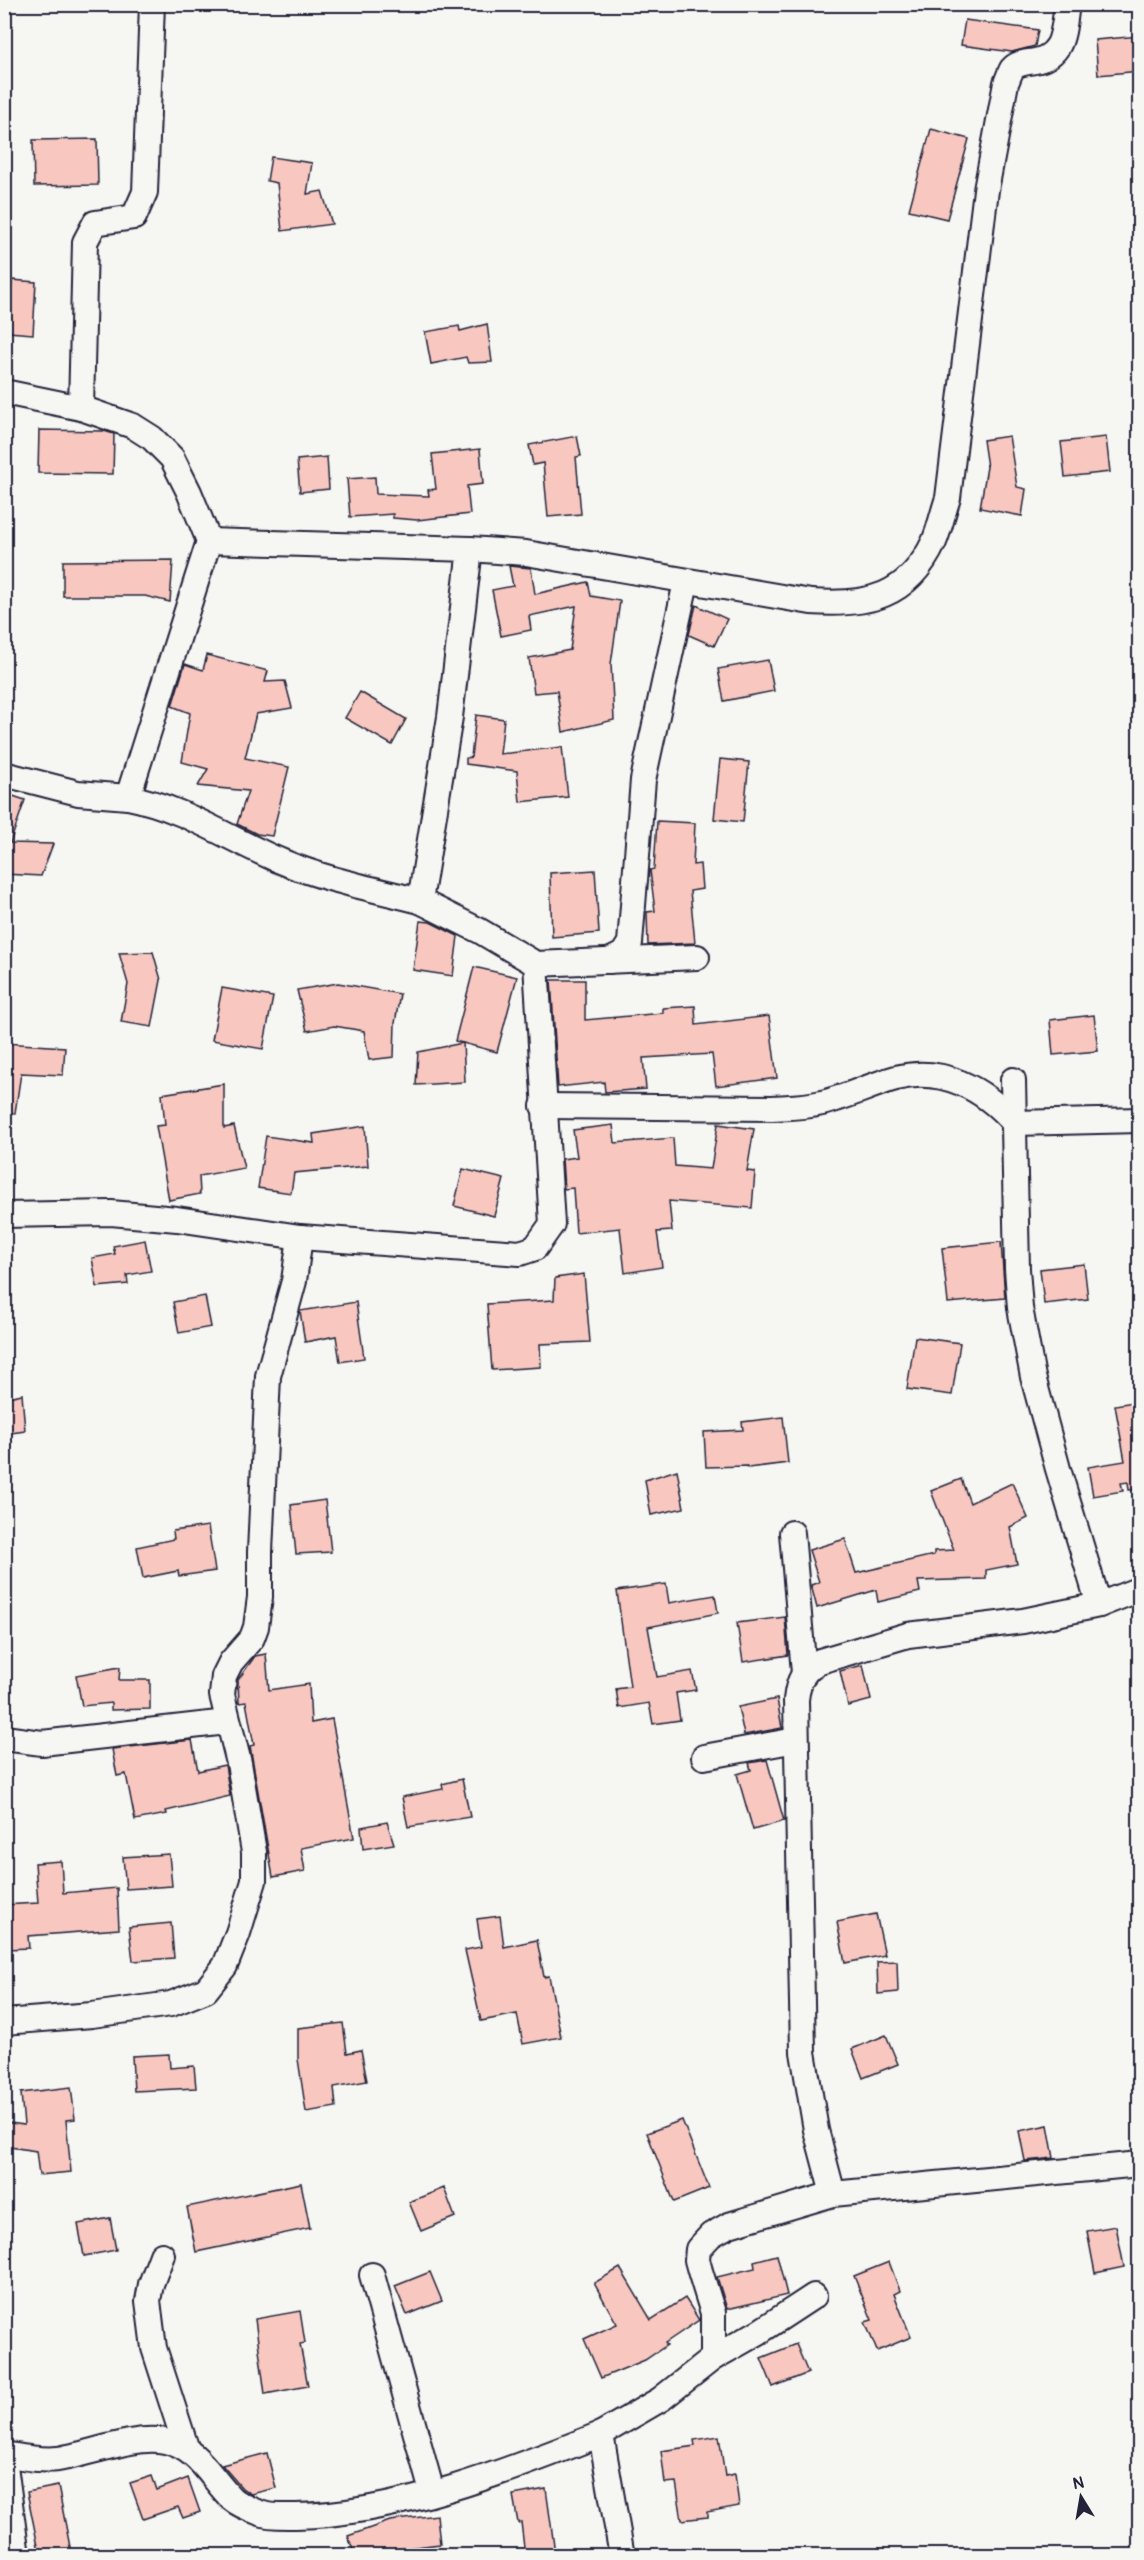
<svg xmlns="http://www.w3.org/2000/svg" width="1144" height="2560" font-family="Pangolin,sans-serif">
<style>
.building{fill:#f8c8c0;stroke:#22223b;stroke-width:1.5}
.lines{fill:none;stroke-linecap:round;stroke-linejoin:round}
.minor-casing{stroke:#22223b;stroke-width:28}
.minor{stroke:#f6f6f2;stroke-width:24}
</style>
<rect width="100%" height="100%" fill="#f6f6f2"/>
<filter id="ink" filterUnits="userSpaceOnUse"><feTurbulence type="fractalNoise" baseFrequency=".0167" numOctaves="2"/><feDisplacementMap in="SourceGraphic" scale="12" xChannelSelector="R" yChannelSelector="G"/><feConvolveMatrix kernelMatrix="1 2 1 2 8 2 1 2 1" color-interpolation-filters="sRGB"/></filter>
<g filter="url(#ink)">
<!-- building -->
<g class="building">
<polygon points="965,20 1038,30 1035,46 1012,52 961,45"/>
<polygon points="1140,36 1140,71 1098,75 1095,40"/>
<polygon points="931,129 969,139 947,219 909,210"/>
<polygon points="97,139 98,185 34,186 33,140"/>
<polygon points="271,157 312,163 307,194 322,191 332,224 282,231 277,183 267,181"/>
<polygon points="12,280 36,282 33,334 8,332"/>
<polygon points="487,324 492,362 468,363 466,357 431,364 425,332 459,326 460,331"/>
<polygon points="39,430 104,431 114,434 113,474 38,473"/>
<polygon points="577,436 581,456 576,457 581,514 548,517 543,463 533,465 529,445"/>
<polygon points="1009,436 1017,487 1026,489 1022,516 980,508 987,467 983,440"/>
<polygon points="1106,437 1110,472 1065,477 1061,442"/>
<polygon points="480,449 483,484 467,486 470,514 417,520 393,518 393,514 350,517 347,479 375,477 376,494 429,496 428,490 436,489 432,454"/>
<polygon points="327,457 329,489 300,492 297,460"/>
<polygon points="173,560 170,602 145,596 63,596 63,561"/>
<polygon points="509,566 531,568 535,594 588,582 591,596 620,601 611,664 614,720 563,732 557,691 534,693 529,658 570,650 576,606 529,616 531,630 501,636 492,590 513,586"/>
<polygon points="696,605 727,619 714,646 689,635"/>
<polygon points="207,655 268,671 265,682 285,681 292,708 256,714 245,758 289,767 272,836 257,834 237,824 248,791 198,786 208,769 182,762 190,713 172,706 185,664 203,670"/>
<polygon points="768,660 774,691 724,701 718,669"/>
<polygon points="360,692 406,719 392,745 345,718"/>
<polygon points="476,715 504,719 500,754 562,747 568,797 520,802 517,771 466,764 466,758 471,757"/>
<polygon points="720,759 749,762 743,822 714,819"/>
<polygon points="4,793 25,800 10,843 53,844 41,876 4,874"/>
<polygon points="657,821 695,823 693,865 700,864 702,889 690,891 695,943 648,945 647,912 655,911 650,870 654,869"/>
<polygon points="595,870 599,933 552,937 550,873"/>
<polygon points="420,921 430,922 458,936 453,976 413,970"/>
<polygon points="153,952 161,980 152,1027 121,1022 128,984 119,953"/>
<polygon points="474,967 517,977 497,1052 455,1041"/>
<polygon points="551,980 585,980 585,1020 663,1013 663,1008 695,1006 696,1025 769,1016 777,1078 716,1086 712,1054 643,1058 646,1089 605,1092 604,1082 558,1087"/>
<polygon points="338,983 400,994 395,1023 394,1057 369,1060 364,1031 334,1026 307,1031 297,990"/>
<polygon points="222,988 273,997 263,1049 212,1040"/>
<polygon points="1094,1015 1098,1051 1053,1055 1050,1020"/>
<polygon points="4,1043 65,1047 63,1075 21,1073 15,1113 4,1112"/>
<polygon points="463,1043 465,1082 416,1085 418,1052"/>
<polygon points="224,1084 224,1128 234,1126 244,1168 199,1176 200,1194 169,1200 156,1126 165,1125 162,1094"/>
<polygon points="718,1124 754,1129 747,1171 755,1172 752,1208 669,1201 672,1231 657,1232 662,1267 625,1273 620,1228 576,1233 573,1188 564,1189 562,1159 577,1157 573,1130 613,1125 615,1143 673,1138 675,1166 711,1169"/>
<polygon points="365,1126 368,1166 294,1173 291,1193 258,1188 266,1136 314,1143 313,1134"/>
<polygon points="463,1169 504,1179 494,1216 454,1206"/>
<polygon points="145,1240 151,1271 127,1275 128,1284 97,1287 92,1258 115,1254 113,1246"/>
<polygon points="1001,1242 1005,1298 948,1303 942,1248"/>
<polygon points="1084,1264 1088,1299 1044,1304 1040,1269"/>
<polygon points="584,1274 590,1342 540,1344 541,1367 492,1370 487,1304 554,1300 555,1278"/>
<polygon points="205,1296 211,1327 179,1333 173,1302"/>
<polygon points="356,1302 364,1358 340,1362 336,1336 305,1342 300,1311"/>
<polygon points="915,1337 960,1343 952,1395 907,1389"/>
<polygon points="22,1394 25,1431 4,1434 4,1398"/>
<polygon points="1140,1401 1140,1489 1129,1490 1128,1482 1121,1483 1123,1491 1093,1496 1088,1467 1125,1461 1115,1405"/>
<polygon points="783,1417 788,1463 748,1468 747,1466 706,1467 704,1432 743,1430 742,1422"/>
<polygon points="677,1470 684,1508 651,1515 645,1480"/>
<polygon points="961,1479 970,1503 1012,1483 1028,1518 1010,1527 1017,1564 986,1570 986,1579 918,1581 920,1592 878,1602 876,1590 817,1608 811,1585 819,1582 809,1550 845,1539 856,1573 934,1555 934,1551 954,1550 931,1491"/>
<polygon points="325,1500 331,1552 296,1554 291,1505"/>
<polygon points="208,1526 215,1571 179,1576 178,1571 143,1578 137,1547 174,1539 173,1531"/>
<polygon points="666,1584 669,1603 715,1595 718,1613 648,1627 657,1677 692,1671 696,1690 676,1693 680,1720 653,1724 649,1703 619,1708 616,1689 630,1687 617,1591"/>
<polygon points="785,1617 788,1655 743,1662 737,1623"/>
<polygon points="266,1654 269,1690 309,1684 311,1723 332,1719 354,1838 301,1848 305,1871 273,1877 250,1746 254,1745 246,1702 239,1703 238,1680 255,1656"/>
<polygon points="863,1665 871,1700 848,1706 840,1671"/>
<polygon points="120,1667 119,1680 150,1680 150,1709 111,1710 111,1703 82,1706 76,1675"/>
<polygon points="777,1699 782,1728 744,1735 738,1707"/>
<polygon points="192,1740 198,1771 225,1765 230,1796 166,1811 167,1814 135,1820 126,1774 117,1776 112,1749"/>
<polygon points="767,1760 784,1821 753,1830 737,1774 751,1770 749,1763"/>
<polygon points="462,1779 470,1817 408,1827 402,1797 443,1789 442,1784"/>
<polygon points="387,1822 394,1844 363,1849 361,1827"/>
<polygon points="169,1854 172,1886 126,1889 123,1857"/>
<polygon points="61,1861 63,1893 117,1888 119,1929 28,1936 29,1948 6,1949 4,1905 38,1903 35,1863"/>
<polygon points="876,1914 885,1955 845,1963 837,1922"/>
<polygon points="500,1916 504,1947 537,1940 544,1977 549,1976 561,2037 523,2044 517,2014 481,2021 465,1950 481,1947 477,1919"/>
<polygon points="171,1923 174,1958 133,1961 129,1927"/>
<polygon points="897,1961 898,1992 878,1994 877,1962"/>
<polygon points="343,2023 347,2053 361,2050 367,2081 334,2087 336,2107 306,2112 298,2059 298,2028"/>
<polygon points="886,2035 898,2064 863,2078 852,2049"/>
<polygon points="169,2054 170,2068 194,2066 196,2088 134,2091 132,2056"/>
<polygon points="71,2087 75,2119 66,2120 71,2172 39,2175 36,2151 4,2146 4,2122 24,2125 21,2093"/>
<polygon points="682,2120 709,2188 674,2202 647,2133"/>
<polygon points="1048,2125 1054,2158 1025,2161 1019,2131"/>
<polygon points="301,2183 310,2228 196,2252 187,2207"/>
<polygon points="444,2188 455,2217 421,2231 409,2202"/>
<polygon points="110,2218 116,2250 84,2256 78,2224"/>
<polygon points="1116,2226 1124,2267 1095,2273 1087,2231"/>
<polygon points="777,2255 787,2295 727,2309 717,2277 755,2268 754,2261"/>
<polygon points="889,2262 900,2291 894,2294 911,2337 877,2351 865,2322 872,2320 854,2276"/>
<polygon points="620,2268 651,2320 685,2298 699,2320 665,2343 667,2345 645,2360 601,2378 584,2339 617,2324 594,2283"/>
<polygon points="430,2272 442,2301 407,2315 395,2286"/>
<polygon points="300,2311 305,2343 300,2344 308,2386 265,2394 255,2319"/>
<polygon points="796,2344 808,2373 773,2387 761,2358"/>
<polygon points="719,2436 725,2476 735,2474 739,2506 707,2512 707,2517 682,2520 676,2482 665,2483 661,2451 695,2446 694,2440"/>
<polygon points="267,2453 276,2488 251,2494 242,2488 222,2465"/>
<polygon points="152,2476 157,2490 188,2478 200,2512 183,2518 178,2507 143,2519 130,2483"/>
<polygon points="58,2486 71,2552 40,2556 27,2492"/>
<polygon points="546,2489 555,2553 525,2556 521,2522 518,2523 513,2495"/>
<polygon points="437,2515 440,2544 383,2551 385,2556 355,2556 348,2536 390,2521"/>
</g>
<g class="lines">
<!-- minor casing -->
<g class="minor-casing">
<g id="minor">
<polyline points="4,392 81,408 85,242 95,223 134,217 145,192 152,4"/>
<path d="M470,549L526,553L811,602C868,606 908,597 934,542C940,528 943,512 948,498L986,190L1006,83C1008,79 1010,72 1012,69C1022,57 1044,68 1058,46C1064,36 1065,17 1067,4"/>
<polyline points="4,774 78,793 128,797 209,541 189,492 172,458 152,438 133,426 81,408"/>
<path d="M128,797C185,808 230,840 283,862C323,879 377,890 420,901"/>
<polyline points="609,961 623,954 630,943 643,780 686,582"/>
<polyline points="536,964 697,957"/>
<polyline points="1013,1080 1017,1269 1020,1308 1033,1377 1058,1469 1099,1605"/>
<path d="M543,1106L772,1108C789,1107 806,1107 822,1103C847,1097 871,1085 896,1078C943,1066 984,1089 1014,1123L1140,1120"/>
<polyline points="4,1215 111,1213 177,1219 300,1237 520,1253 535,1248 552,1224 536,964 480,931 420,901 450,717 470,549 209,541"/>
<polyline points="792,1533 804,1673"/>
<polyline points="4,1738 42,1743 227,1722"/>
<polyline points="704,1757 796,1740"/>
<polyline points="4,2022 92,2015 171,2004 206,1990 225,1966 238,1933 254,1881 254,1852 239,1763 222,1695 224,1676 231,1662 252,1638 256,1627 260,1597 260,1552 268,1376 294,1281 300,1237"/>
<path d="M833,2194L816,2130L803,2052L796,1700C798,1681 803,1670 820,1661L908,1635L1023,1621L1099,1605L1140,1589"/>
<polyline points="162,2255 151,2284 148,2301 154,2348 186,2447"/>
<polyline points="372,2275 432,2492"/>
<polyline points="713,2358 759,2332 814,2296"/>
<polyline points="601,2434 661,2399 713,2358 713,2313 700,2271 697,2260 698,2249 711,2235 729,2225 833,2194 1140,2164"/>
<path d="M4,2454C22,2457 40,2461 58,2459C90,2454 134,2435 165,2441C198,2448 210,2477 232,2499C239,2505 252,2510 260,2513C270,2517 285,2516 296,2516C397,2514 508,2471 601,2434L622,2556"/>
<polyline points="4,2458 17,2556"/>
</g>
</g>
<!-- minor -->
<use href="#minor" class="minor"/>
</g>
</g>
<!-- margin -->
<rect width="1144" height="2560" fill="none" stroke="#f6f6f2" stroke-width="24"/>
<rect x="12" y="12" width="1120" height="2536" fill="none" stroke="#22223b" stroke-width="2" filter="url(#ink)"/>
<!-- north arrow -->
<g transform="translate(1081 2497) rotate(349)" stroke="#f6f6f2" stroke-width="4.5" paint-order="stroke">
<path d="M0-4.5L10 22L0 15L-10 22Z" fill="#22223b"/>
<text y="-9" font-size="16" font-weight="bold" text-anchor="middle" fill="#22223b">N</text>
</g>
</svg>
